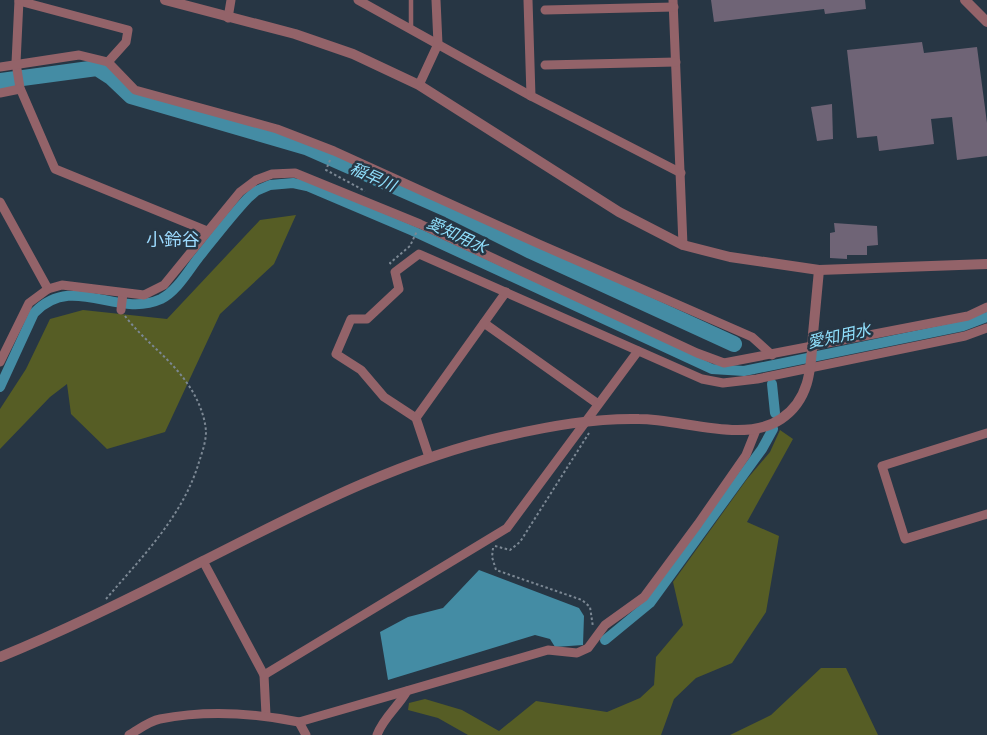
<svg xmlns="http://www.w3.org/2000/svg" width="987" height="735" font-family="Raleway,'Noto Sans JP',sans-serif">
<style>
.green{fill:#565d25}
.water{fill:#448ca4}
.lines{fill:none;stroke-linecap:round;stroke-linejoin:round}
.canal{stroke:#448ca4;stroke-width:10}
.river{stroke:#448ca4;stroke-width:16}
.building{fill:#6f6476}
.path{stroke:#7c8894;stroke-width:2;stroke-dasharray:2.5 2.5;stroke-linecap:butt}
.service{stroke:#936369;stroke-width:4.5}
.minor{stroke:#936369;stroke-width:9}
.tertiary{stroke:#936369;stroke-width:10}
.labels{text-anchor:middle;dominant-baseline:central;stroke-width:5;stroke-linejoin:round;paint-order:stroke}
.water-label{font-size:16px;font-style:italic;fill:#90e0fd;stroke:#273644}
.quarter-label{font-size:18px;fill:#9cdafe;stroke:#273644}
</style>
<rect width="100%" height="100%" fill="#273644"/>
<!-- green -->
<g class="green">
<polygon points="296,215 274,264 220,314 165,432 107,449 71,414 67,384 50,397 0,449 0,409 26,369 50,319 83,310 167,319 260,220"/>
<polygon points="780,430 793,439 747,522 779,536 766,612 732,663 696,678 674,699 661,735 468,735 438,718 408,710 409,703 425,699 462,710 499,731 536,701 607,712 640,698 654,685 656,657 683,625 673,582 747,479 770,452"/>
<polygon points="821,668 846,668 878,735 730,735 771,715"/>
</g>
<!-- water -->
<polygon class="water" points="479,570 579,608 584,616 583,645 555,647 550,639 535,635 388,680 380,632 408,617 443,608"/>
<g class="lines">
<!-- canal -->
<g class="canal">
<polyline points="772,384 775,413"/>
<path d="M0,387L34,313C73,272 117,319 161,299C177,291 188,271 199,257C215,237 231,216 248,198L256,191L270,185L293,183L307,186L413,231L712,369L744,371L963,326L987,317"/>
<polyline points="605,640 650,603 762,449 773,429"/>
</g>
<!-- river -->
<polyline class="river" points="0,81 97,68 111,77 131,96 306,147 449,210 531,251 734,344"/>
</g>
<!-- building -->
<g class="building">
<polygon points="711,0 865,0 866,9 825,14 824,9 714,22"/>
<polygon points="922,42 924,53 977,47 987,123 987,156 957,160 952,117 931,119 934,144 879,151 877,136 857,138 847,50"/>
<polygon points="832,104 833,139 817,141 811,107"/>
<polygon points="834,223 877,226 878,245 867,246 867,255 847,255 847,259 830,258 830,233 835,232"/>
</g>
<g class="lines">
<!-- path -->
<g class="path">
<polyline points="330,160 326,170 365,191"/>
<polyline points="391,264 390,263 410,246 417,231"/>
<polyline points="495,546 510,550 520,542 589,433"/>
<polyline points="493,548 492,557 496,570 582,600 590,607 593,627"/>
<path d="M106,599C142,557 183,516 199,462C202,453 206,441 206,432C205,415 197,397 187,383C169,357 144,341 125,316"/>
</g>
<!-- service -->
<polyline class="service" points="411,0 411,28"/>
<!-- minor -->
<g class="minor">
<polyline points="19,0 16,63 20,88 55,169 207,231"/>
<polyline points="358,0 531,96"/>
<polyline points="528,0 531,96 681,173"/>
<polyline points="673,0 683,245"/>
<polyline points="19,1 128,30 126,42 108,62"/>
<polyline points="545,10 674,7"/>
<polyline points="228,18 231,0"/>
<polyline points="545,65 676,62"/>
<polyline points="0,67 79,55 108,62 135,90 277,129 334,151 539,244 752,337 772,355"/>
<polyline points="419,85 438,44 436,0"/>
<polyline points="0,93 20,89"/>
<polyline points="0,202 48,289"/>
<polyline points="121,310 123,293"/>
<polyline points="484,323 598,404"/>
<polyline points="0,362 29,303 48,289 62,285 144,295 164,285 240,192 256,180 272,174 295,173 420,224 697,353 724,363 968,316 987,307"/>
<polyline points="416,418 506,292"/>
<polyline points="987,433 882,466 905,539 987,514"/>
<polyline points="429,457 416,418 384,397 361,370 336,354 351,319 367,319 399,289 395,272 419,254 702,379 723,383 757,379 965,336 987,328"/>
<polyline points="203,561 264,675 266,715"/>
<polyline points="264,675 507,528 638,351"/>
<polyline points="299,722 306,735"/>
<path d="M129,735C138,730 149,721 160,719C205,710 254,713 299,722L548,650L577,653L588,648L605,625L644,597L698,524L746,455L756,430"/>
<path d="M377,735C383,718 398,707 407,691"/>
</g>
<!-- tertiary -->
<g class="tertiary">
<polyline points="165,0 295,34 353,54 419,85 619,212 683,245 730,257 819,270 987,264"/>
<polyline points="965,0 987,22"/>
<path d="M0,657C69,629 137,595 203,561C302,511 398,460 506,436C550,426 594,418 639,419C682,419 744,444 781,419C811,399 811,366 813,334C815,313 817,291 819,270"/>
</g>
</g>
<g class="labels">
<!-- water labels -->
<g class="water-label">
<text transform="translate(373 177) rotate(24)">稲早川</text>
<text transform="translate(457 235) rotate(25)">愛知用水</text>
<text transform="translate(839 336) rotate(-12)">愛知用水</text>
</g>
<!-- quarter labels -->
<g class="quarter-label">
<text x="173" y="239">小鈴谷</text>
</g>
</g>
</svg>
